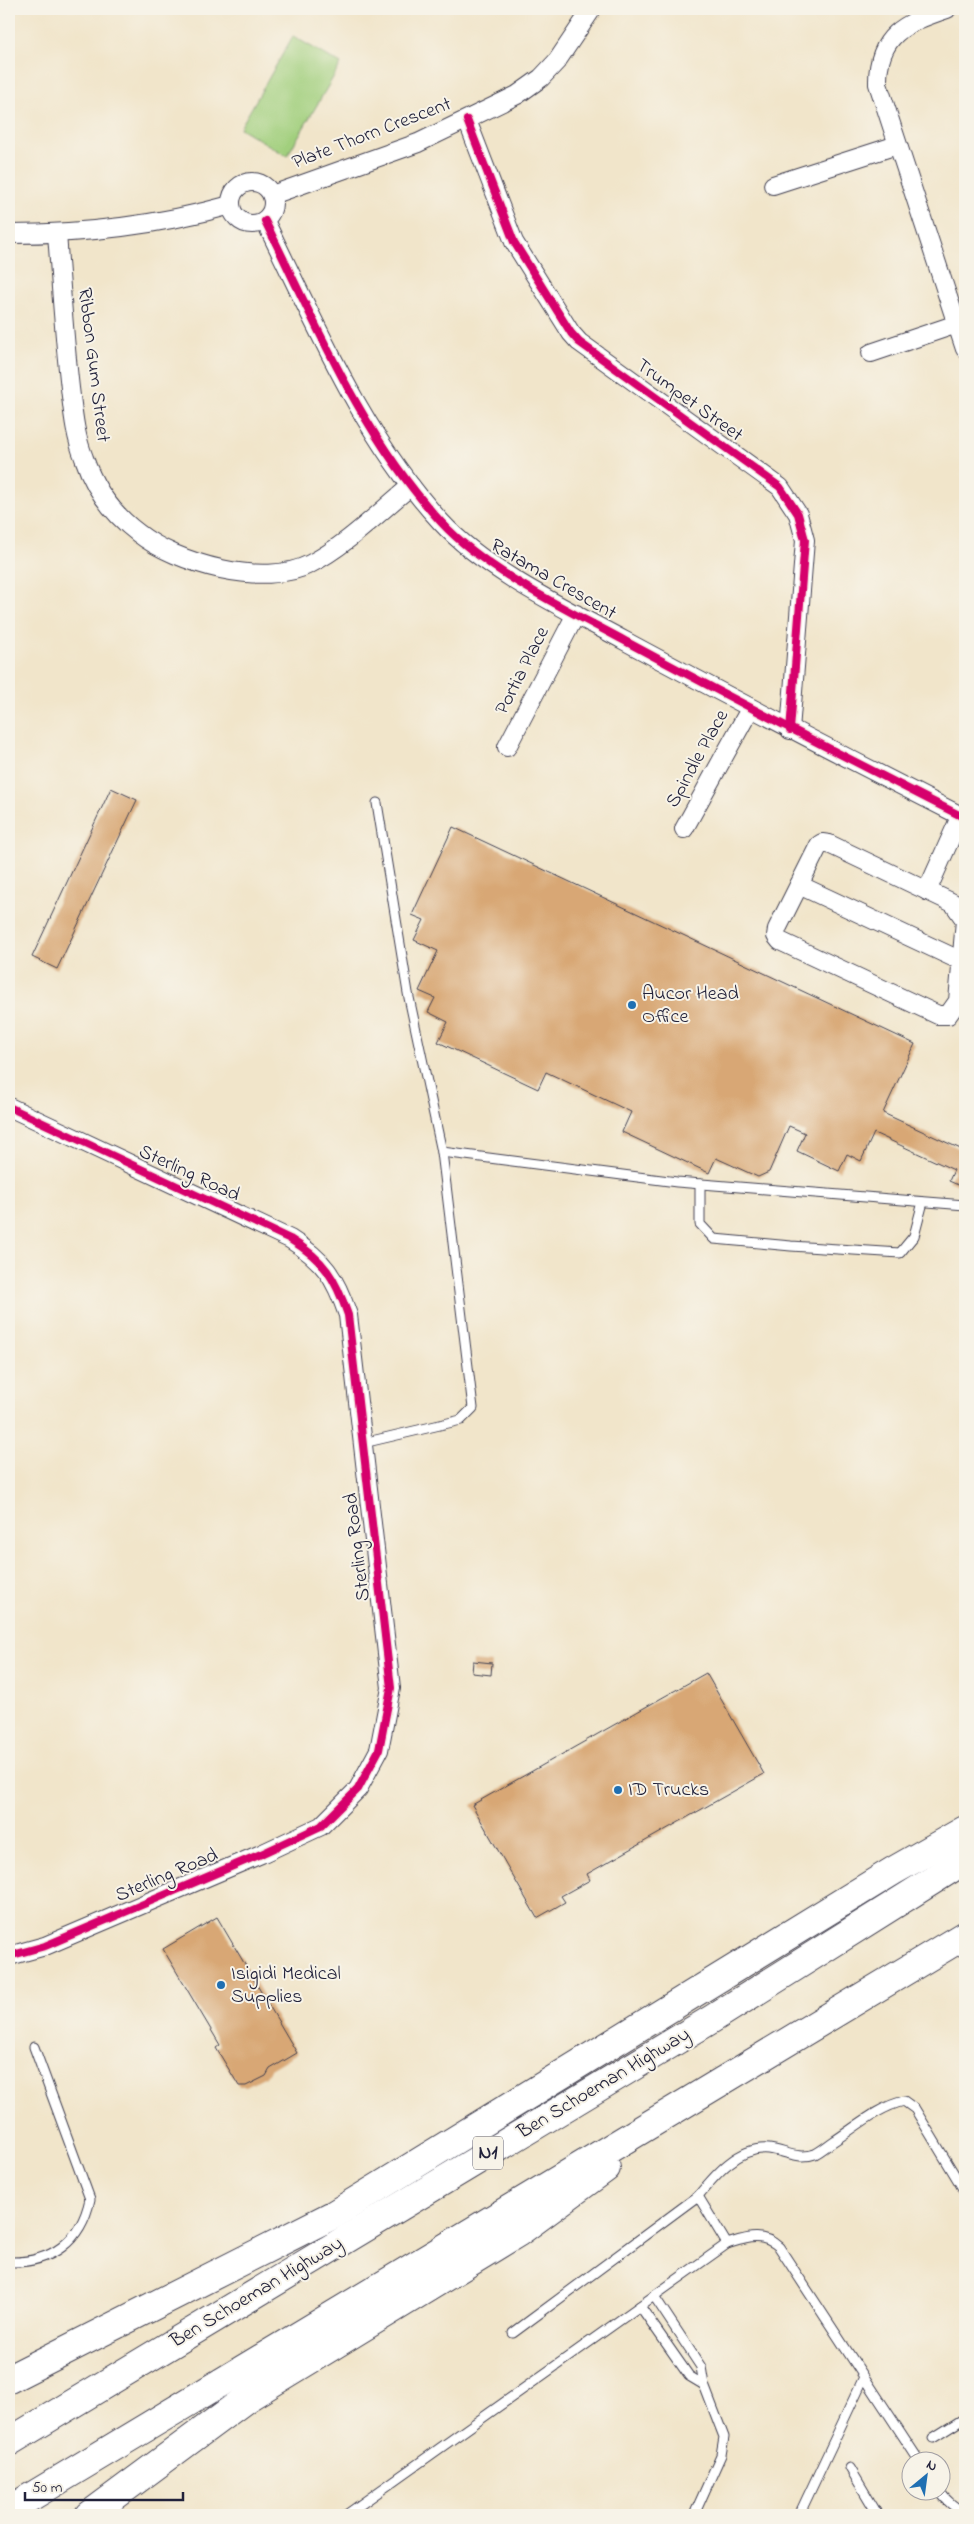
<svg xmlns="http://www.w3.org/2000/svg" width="974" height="2524" font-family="'Indie Flower',sans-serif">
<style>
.green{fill:#a1cf7d;stroke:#62785c}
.building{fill:#d8a774}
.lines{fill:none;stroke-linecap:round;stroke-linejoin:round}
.service-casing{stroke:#413f50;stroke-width:11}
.minor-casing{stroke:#413f50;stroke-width:20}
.motorway-casing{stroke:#413f50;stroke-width:30}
.service{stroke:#fff;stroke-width:9}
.minor{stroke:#fff;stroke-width:18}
.motorway{stroke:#fff;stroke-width:28}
.cycleway-casing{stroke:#f7f3e8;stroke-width:11}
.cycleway{stroke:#d6006c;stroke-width:8}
.poi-dot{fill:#1f6fb2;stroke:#f7f3e8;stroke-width:2}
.labels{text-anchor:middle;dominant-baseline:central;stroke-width:4;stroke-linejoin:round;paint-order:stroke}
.shield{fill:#f7f3e8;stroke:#62616f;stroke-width:1}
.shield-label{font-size:19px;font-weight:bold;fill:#22223b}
.street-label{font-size:20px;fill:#22223b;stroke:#f7f3e8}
.poi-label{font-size:20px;fill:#22223b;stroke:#f7f3e8;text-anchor:start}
</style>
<rect width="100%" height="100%" fill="#f7f3e8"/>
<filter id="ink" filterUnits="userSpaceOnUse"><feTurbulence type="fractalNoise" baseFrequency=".02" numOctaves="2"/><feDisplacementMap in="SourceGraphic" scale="10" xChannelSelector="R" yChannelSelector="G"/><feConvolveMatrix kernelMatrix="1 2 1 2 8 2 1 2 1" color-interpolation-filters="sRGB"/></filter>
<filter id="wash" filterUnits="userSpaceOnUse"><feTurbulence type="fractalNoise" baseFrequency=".0096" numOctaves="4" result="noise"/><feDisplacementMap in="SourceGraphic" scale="20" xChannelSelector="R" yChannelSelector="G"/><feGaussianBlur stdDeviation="1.12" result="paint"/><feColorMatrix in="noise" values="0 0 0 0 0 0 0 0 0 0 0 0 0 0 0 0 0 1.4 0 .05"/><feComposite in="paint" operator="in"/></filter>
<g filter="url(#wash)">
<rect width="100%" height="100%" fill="#f1e5ca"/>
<!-- green -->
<polygon class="green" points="293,36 341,64 287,156 240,128"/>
<g id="blocks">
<!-- building -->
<g class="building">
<polygon points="111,788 137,800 57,969 32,957"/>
<polygon points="453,827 915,1044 883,1113 965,1151 965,1188 949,1181 954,1170 874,1133 861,1161 847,1154 839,1171 797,1151 805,1133 789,1126 769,1172 758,1177 716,1158 709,1173 622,1132 631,1112 546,1072 538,1089 438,1042 448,1022 428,1012 435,998 419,991 438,951 414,940 424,920 412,915"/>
<polygon points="473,1661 492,1663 491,1675 472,1673"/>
<polygon points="706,1673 764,1774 587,1874 590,1880 561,1896 565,1902 537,1918 472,1805"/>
<polygon points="217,1917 297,2053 270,2069 266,2076 246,2086 239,2086 216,2048 220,2045 163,1949"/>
</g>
</g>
</g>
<g filter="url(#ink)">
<use href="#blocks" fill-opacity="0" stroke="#413f50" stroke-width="1"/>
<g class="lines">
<!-- service casing -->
<g class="service-casing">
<g id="service">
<polyline points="377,803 408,993 442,1152"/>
<polyline points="700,1184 700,1224 714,1239 791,1246 900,1253 914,1236 923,1202"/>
<polyline points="363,1443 461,1420 473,1408 442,1152 677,1182 965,1205"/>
<polyline points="698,2196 727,2244"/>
<path d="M9,2262C51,2263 81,2242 90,2199L34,2047"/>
<polyline points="654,2296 701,2367 704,2385 724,2437 721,2455 694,2515"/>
<polyline points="640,2306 689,2376 704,2385"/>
<path d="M513,2333L698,2196C715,2175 739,2146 769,2149C785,2151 798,2160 815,2154C821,2151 828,2145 834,2141C856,2127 878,2107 904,2101L915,2109L965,2192"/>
<polyline points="933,2438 965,2418"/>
<polyline points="850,2468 878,2515"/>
<path d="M940,2492C945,2499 956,2510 965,2511"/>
<path d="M346,2515L727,2244C747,2238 762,2232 779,2247L920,2462"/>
<polyline points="799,2515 864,2377"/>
</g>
</g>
<!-- minor casing -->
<g class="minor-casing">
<g id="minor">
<path d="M947,9C905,23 877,35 878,84L965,349"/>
<polyline points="467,120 514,242 571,333 579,342 780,487 798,514 805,540 790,730"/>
<circle cx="252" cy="203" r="21"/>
<polyline points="773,185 897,145"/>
<polyline points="272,195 418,143 517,95 541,78 557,61 592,9"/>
<path d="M265,221C316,324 362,436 441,522C486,571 566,609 625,641C738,702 851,760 965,818"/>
<path d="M9,234C83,234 159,225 231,205"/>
<path d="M57,234C61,285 64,337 70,388C73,412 75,436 84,458C94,488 113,514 138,533C177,564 264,588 310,564C347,545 379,512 411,486"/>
<polyline points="871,353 957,324"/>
<polyline points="507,747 576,614"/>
<polyline points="684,829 750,709"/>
<polygon points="822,843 829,844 953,903 965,920 958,1001 948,1015 938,1015 780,941 776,936 777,929 819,845"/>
<polyline points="799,885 961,961"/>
<polyline points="927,891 961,815"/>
<path d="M9,1107L290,1239C324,1260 335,1277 348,1315L391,1688L379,1750L358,1789L321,1826L261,1854L45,1946L9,1956"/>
</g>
</g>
<!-- motorway casing -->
<g class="motorway-casing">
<g id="motorway">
<polyline points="9,2379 333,2215 893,1871 965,1830"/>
<polyline points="9,2442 712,2019 965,1860"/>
<polyline points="9,2510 965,1935"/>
<polyline points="89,2515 247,2398 519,2232 606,2168"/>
</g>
</g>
<!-- service -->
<use href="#service" class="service"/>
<!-- minor -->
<use href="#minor" class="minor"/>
<!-- motorway -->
<use href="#motorway" class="motorway"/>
<!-- cycleway casing -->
<g class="cycleway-casing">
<g id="cycleway">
<polyline points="467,120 514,242 571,333 579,342 780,487 798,514 805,540 790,730"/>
<path d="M265,221C316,324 362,436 441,522C486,571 566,609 625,641C738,702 851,760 965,818"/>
<path d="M9,1107L290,1239C324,1260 335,1277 348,1315L391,1688L379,1750L358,1789L321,1826L261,1854L45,1946L9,1956"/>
</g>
</g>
<!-- cycleway -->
<use href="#cycleway" class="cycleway"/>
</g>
</g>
<!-- markers -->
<g class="poi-dot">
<circle cx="632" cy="1005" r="5"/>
<circle cx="618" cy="1790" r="5"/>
<circle cx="221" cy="1985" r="5"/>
</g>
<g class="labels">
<!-- shield labels -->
<rect class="shield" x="473" y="2136.5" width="30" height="33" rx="4"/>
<g class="shield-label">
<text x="488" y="2153">N1</text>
</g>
<!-- street labels -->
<g class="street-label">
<text transform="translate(372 134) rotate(-21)">Plate Thorn Crescent</text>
<text transform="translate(93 365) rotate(83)">Ribbon Gum Street</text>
<text transform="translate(689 401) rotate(36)">Trumpet Street</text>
<text transform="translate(553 580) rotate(30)">Ratama Crescent</text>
<text transform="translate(523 671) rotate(-63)">Portia Place</text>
<text transform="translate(698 759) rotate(-61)">Spindle Place</text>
<text transform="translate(189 1174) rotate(25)">Sterling Road</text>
<text transform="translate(358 1547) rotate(-97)">Sterling Road</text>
<text transform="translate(167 1876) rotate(-23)">Sterling Road</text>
<text transform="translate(604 2084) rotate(-31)">Ben Schoeman Highway</text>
<text transform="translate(257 2293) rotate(-31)">Ben Schoeman Highway</text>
</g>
<!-- poi labels -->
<g class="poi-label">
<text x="642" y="994">Aucor Head<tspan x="642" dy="23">Office</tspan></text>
<text x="628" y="1790">ID Trucks</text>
<text x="231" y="1974">Isigidi Medical<tspan x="231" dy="23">Supplies</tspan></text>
</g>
</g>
<!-- margin -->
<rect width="974" height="2524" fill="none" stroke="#f7f3e8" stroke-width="30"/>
<!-- north arrow -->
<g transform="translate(926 2476) rotate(29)"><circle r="24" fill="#f7f3e8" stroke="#a29fa3"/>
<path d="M0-4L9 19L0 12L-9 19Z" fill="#1f6fb2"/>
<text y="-8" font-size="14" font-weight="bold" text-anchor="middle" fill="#22223b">N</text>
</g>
<!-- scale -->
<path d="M25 2492v8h158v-8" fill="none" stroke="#22223b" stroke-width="2.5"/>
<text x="32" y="2492" font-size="15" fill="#22223b" stroke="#f7f3e8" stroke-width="4" paint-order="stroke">50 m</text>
</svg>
